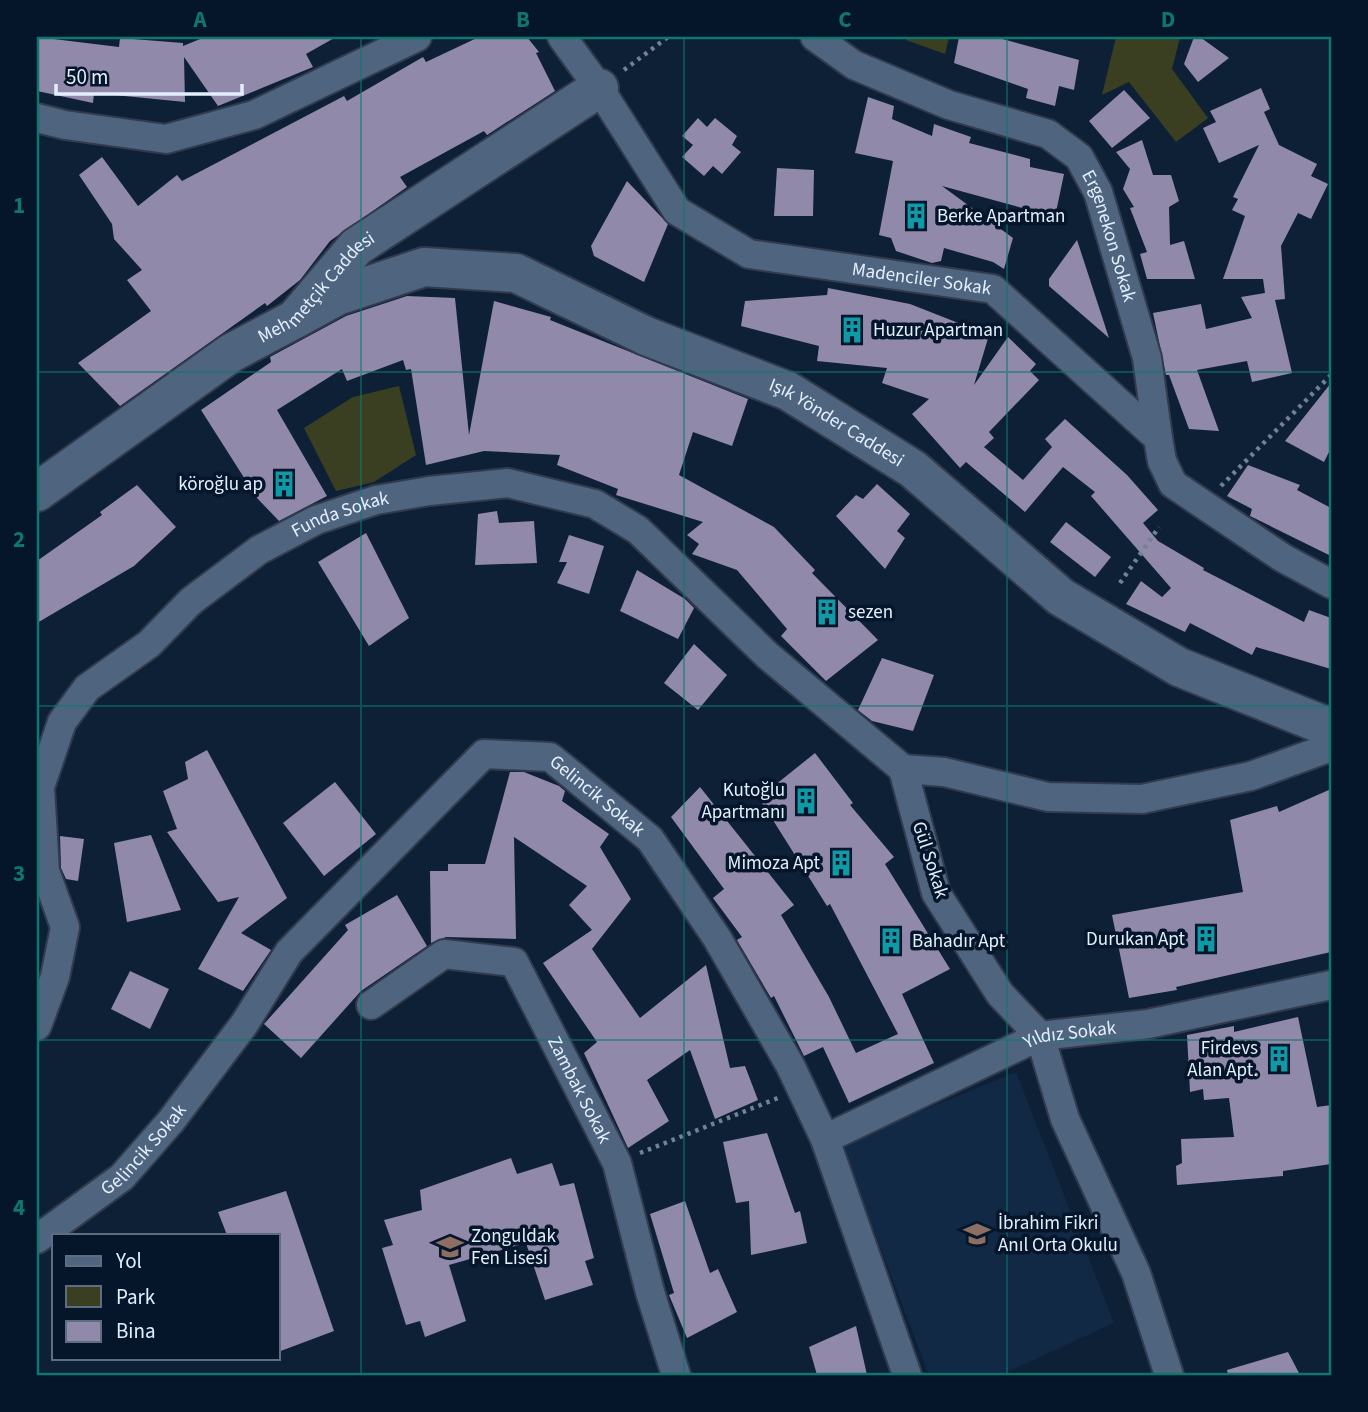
<svg xmlns="http://www.w3.org/2000/svg" width="1368" height="1412" font-family="'Source Sans 3',sans-serif">
<style>
.built{fill:#112944}
.green{fill:#3b3f21}
.building{fill:#9189aa}
.lines{fill:none;stroke-linecap:round;stroke-linejoin:round}
.street-casing{stroke:#323b4e;stroke-width:32}
.secondary-casing{stroke:#323b4e;stroke-width:42}
.path{stroke:#728295;stroke-width:4.5;stroke-dasharray:3.5 5;stroke-linecap:butt}
.street{stroke:#4f647e;stroke-width:28}
.secondary{stroke:#4f647e;stroke-width:38}
.grid{fill:none;stroke:#0f766e;stroke-width:2;stroke-opacity:0.55}
.labels{text-anchor:middle;dominant-baseline:central;stroke-width:7;stroke-linejoin:round;paint-order:stroke}
.poi-label{font-size:19px;fill:#e3efff;stroke:#05162b;text-anchor:start}
.street-label{font-size:19px;fill:#e3efff;stroke:#05162b}
.neatline{fill:none;stroke:#0f766e;stroke-width:2.5}
.grid-label{font-size:23px;text-anchor:middle;font-weight:bold;fill:#0f766e}
</style>
<rect width="100%" height="100%" fill="#0d2036"/>
<!-- built -->
<polygon class="built" points="1016,1072 1114,1323 1001,1375 929,1375 841,1144"/>
<!-- green -->
<g class="green">
<polygon points="907,37 949,37 945,54 906,40"/>
<polygon points="1116,37 1180,37 1172,69 1208,118 1176,142 1129,82 1102,95"/>
<polygon points="399,386 416,455 374,482 336,491 304,428 353,397"/>
</g>
<!-- building -->
<g class="building">
<polygon points="37,37 119,47 120,38 183,43 183,46 205,37 336,37 306,54 313,67 218,106 184,57 185,102 94,93 93,103 37,91"/>
<polygon points="479,37 527,37 539,52 536,53 555,91 487,135 484,131 400,177 407,187 330,241 300,280 267,306 265,303 120,406 78,363 151,311 127,280 142,270 114,239 112,224 79,175 102,157 138,206 177,175 182,181 344,96 347,101 423,57 426,62"/>
<polygon points="959,37 995,37 1079,60 1074,90 1059,86 1055,106 1026,98 1028,89 954,63"/>
<polygon points="1194,37 1200,37 1229,58 1198,82 1184,64"/>
<polygon points="1261,88 1270,109 1264,112 1279,145 1317,164 1311,176 1328,184 1311,219 1298,213 1281,246 1285,299 1275,300 1292,373 1252,382 1247,361 1197,370 1219,431 1189,429 1169,375 1166,375 1153,313 1201,304 1206,329 1252,318 1241,297 1265,293 1263,279 1223,279 1245,216 1232,210 1238,199 1233,197 1259,145 1219,163 1203,128 1216,122 1210,111"/>
<polygon points="1124,90 1150,118 1112,148 1089,121"/>
<polygon points="868,97 894,106 892,119 932,136 934,124 971,137 969,143 1030,159 1030,167 1064,174 1055,217 942,186 1013,238 1004,269 993,262 944,248 941,261 932,263 896,251 891,238 879,235 893,161 855,153"/>
<polygon points="698,118 707,127 715,118 737,136 732,145 741,152 722,174 713,166 704,176 682,157 693,145 682,136"/>
<polygon points="1142,140 1153,175 1171,175 1179,201 1169,207 1170,245 1184,241 1195,279 1147,279 1140,254 1147,252 1130,208 1134,207 1123,189 1130,169 1116,152"/>
<polygon points="777,168 814,170 813,216 774,216"/>
<polygon points="627,181 668,224 644,282 594,256 591,246"/>
<polygon points="1077,240 1109,338 1049,286 1049,279"/>
<polygon points="828,288 910,304 989,335 974,385 1008,337 1036,364 1030,371 1039,380 989,432 994,438 984,447 1023,480 1052,447 1045,439 1065,419 1127,475 1158,510 1143,523 1158,541 1204,568 1203,570 1304,622 1309,610 1331,618 1331,669 1256,647 1252,655 1190,623 1185,632 1126,604 1141,581 1162,597 1171,588 1091,496 1095,492 1063,467 1025,512 966,462 960,468 912,414 929,399 882,383 887,368 817,361 819,346 741,326 745,301 827,295"/>
<polygon points="407,296 455,298 469,435 494,301 551,317 550,320 748,399 732,446 693,432 679,475 774,527 815,570 812,573 878,640 826,681 781,636 787,629 737,570 692,554 699,544 687,535 703,522 616,495 618,489 557,465 560,455 484,451 426,465 411,369 406,370 403,360 347,381 342,369 277,410 327,496 279,521 257,498 201,410 271,362 270,357 346,316"/>
<polygon points="1331,383 1331,448 1324,462 1285,441"/>
<polygon points="1248,465 1300,485 1297,490 1331,508 1331,556 1250,516 1252,509 1227,496"/>
<polygon points="877,484 910,514 897,531 905,538 885,569 836,516 856,495 863,499"/>
<polygon points="137,485 176,527 134,566 37,623 37,561 102,515 100,512"/>
<polygon points="497,511 499,523 534,521 537,563 475,565 478,514"/>
<polygon points="1066,522 1111,557 1095,577 1050,542"/>
<polygon points="366,533 409,618 369,646 318,562"/>
<polygon points="569,535 604,546 589,594 557,583 567,562 559,562"/>
<polygon points="637,570 685,599 694,608 678,639 620,611"/>
<polygon points="694,644 727,675 698,710 664,683"/>
<polygon points="882,658 934,675 913,731 872,721 858,710"/>
<polygon points="207,750 287,898 241,933 271,950 243,991 198,969 239,897 218,902 167,832 177,829 163,791 188,779 185,762"/>
<polygon points="815,753 853,803 850,805 894,857 885,864 950,969 902,994 934,1063 849,1103 823,1047 804,1056 774,996 771,998 737,940 742,937 713,898 724,889 671,817 700,787 794,905 781,915 829,997 856,1053 898,1034 830,904 827,906 759,798"/>
<polygon points="510,772 524,772 559,786 565,791 562,801 609,834 600,847 631,899 592,949 640,1018 706,965 730,1068 745,1066 758,1100 715,1119 690,1050 647,1080 669,1121 628,1148 584,1053 597,1042 543,963 592,930 569,905 587,886 514,837 516,939 446,937 431,943 430,871 448,871 448,864 485,864"/>
<polygon points="335,782 376,834 324,876 283,823"/>
<polygon points="1331,789 1331,952 1176,987 1177,990 1129,998 1112,915 1243,892 1230,820 1277,806 1279,812"/>
<polygon points="151,835 181,910 127,922 114,843"/>
<polygon points="60,836 84,839 78,881 66,879 61,868"/>
<polygon points="397,895 427,946 361,991 301,1058 264,1024 348,930 345,925"/>
<polygon points="130,971 169,989 150,1029 111,1009"/>
<polygon points="1298,1017 1317,1107 1331,1105 1331,1164 1283,1171 1283,1176 1177,1185 1176,1166 1182,1163 1181,1139 1234,1137 1229,1098 1204,1100 1203,1089 1190,1092 1187,1035 1234,1026 1234,1032"/>
<polygon points="767,1133 795,1213 800,1211 807,1243 751,1255 749,1201 736,1203 723,1142"/>
<polygon points="511,1158 517,1174 552,1163 560,1186 574,1183 594,1258 585,1261 593,1285 545,1300 526,1243 449,1265 466,1321 425,1337 420,1321 406,1325 382,1248 393,1245 384,1220 422,1210 420,1190"/>
<polygon points="286,1191 334,1331 278,1352 278,1235 227,1235 218,1212"/>
<polygon points="685,1201 710,1273 718,1269 737,1312 687,1338 669,1295 674,1293 650,1214"/>
<polygon points="856,1326 867,1375 817,1375 809,1347"/>
<polygon points="1288,1352 1300,1375 1228,1375 1227,1370"/>
</g>
<g class="lines">
<!-- street casing -->
<g class="street-casing">
<g id="street">
<path id="s1" d="M562,37L599,88L677,211L749,254L993,289L1158,438L1162,461L1173,484L1283,558L1331,584"/>
<path id="s2" d="M815,37L854,65L949,105L1048,134L1079,157L1098,192L1147,358L1158,438"/>
<polyline points="37,118 65,125 166,139 254,115 417,37"/>
<path id="s3" d="M371,1005L444,954L514,962L617,1163L650,1292L676,1375"/>
<path id="s4" d="M37,1026L55,977L65,927L45,871L40,787L62,722L87,688L149,644L191,601L259,550L316,520L376,500L429,491L508,483L595,504L638,530L767,655L903,769"/>
<path id="s5" d="M825,1139L1040,1036L1148,1024L1331,985"/>
<path id="s6" d="M37,1239L122,1177L171,1121L245,1023L289,952L484,754L550,757L650,839L717,938L790,1065L825,1139L907,1375"/>
<polyline points="1169,1375 1136,1273 1065,1119 1040,1036 1000,994 936,893 903,769 944,772 1048,797 1142,799 1251,776 1331,747"/>
</g>
</g>
<!-- secondary casing -->
<g class="secondary-casing">
<g id="secondary">
<path id="s7" d="M295,319L337,296L424,267L516,273L646,336L788,391L913,469L1061,597L1179,667L1331,728"/>
<path id="s8" d="M37,492L231,353L295,319L356,247L599,88"/>
</g>
</g>
<!-- path -->
<g class="path">
<polyline points="624,70 668,37"/>
<polyline points="1221,486 1331,375"/>
<polyline points="1120,583 1159,527"/>
<polyline points="640,1153 778,1098"/>
</g>
<!-- street -->
<use href="#street" class="street"/>
<!-- secondary -->
<use href="#secondary" class="secondary"/>
</g>
<!-- grid -->
<path class="grid" d="M361,37V1375M684,37V1375M1007,37V1375M37,372H1331M37,706H1331M37,1040H1331"/>
<!-- icons -->
<defs>
<g id="building-bare" transform="scale(2.1)"><path d="M-4-6H4V6H1V3H-1V6H-4ZM-2.5-4.3h1.7v1.8h-1.7ZM.8-4.3h1.7v1.8H.8ZM-2.5-1h1.7V.8h-1.7ZM.8-1h1.7V.8H.8Z" fill="#0f9aa8" stroke="#05162b" stroke-width="2.5" paint-order="stroke"/></g>
<g id="school-bare" transform="scale(2.1)"><path d="M0-5L7-2L0 1L-7-2ZM-4 1L0 2.5L4 1V4Q0 6-4 4Z" fill="#8d6e63" stroke="#05162b" stroke-width="2.5" paint-order="stroke"/></g>
</defs>
<g fill-rule="evenodd">
<use href="#building-bare" x="916" y="216"/>
<use href="#building-bare" x="852" y="330"/>
<use href="#building-bare" x="284" y="484"/>
<use href="#building-bare" x="827" y="612"/>
<use href="#building-bare" x="806" y="801"/>
<use href="#building-bare" x="841" y="863"/>
<use href="#building-bare" x="1206" y="939"/>
<use href="#building-bare" x="891" y="941"/>
<use href="#building-bare" x="1279" y="1059"/>
<use href="#school-bare" x="977" y="1234"/>
<use href="#school-bare" x="450" y="1247"/>
</g>
<g class="labels">
<!-- poi labels -->
<g class="poi-label">
<text x="937" y="216">Berke Apartman</text>
<text x="873" y="330">Huzur Apartman</text>
<text x="263" y="484" text-anchor="end">köroğlu ap</text>
<text x="848" y="612">sezen</text>
<text x="785" y="790" text-anchor="end">Kutoğlu<tspan x="785" dy="22">Apartmanı</tspan></text>
<text x="820" y="863" text-anchor="end">Mimoza Apt</text>
<text x="1185" y="939" text-anchor="end">Durukan Apt</text>
<text x="912" y="941">Bahadır Apt</text>
<text x="1258" y="1048" text-anchor="end">Firdevs<tspan x="1258" dy="22">Alan Apt.</tspan></text>
<text x="998" y="1223">İbrahim Fikri<tspan x="998" dy="22">Anıl Orta Okulu</tspan></text>
<text x="471" y="1236">Zonguldak<tspan x="471" dy="22">Fen Lisesi</tspan></text>
</g>
<!-- street labels -->
<g class="street-label">
<text stroke="none"><textPath href="#s2" startOffset="378">Ergenekon Sokak</textPath></text>
<text stroke="none"><textPath href="#s1" startOffset="467">Madenciler Sokak</textPath></text>
<text stroke="none"><textPath href="#s8" startOffset="348">Mehmetçik Caddesi</textPath></text>
<text stroke="none"><textPath href="#s7" startOffset="586">Işık Yönder Caddesi</textPath></text>
<text stroke="none"><textPath href="#s4" startOffset="668">Funda Sokak</textPath></text>
<text stroke="none"><textPath href="#s6" startOffset="791">Gelincik Sokak</textPath></text>
<text transform="translate(930 860) rotate(72)">Gül Sokak</text>
<text stroke="none"><textPath href="#s5" startOffset="268">Yıldız Sokak</textPath></text>
<text stroke="none"><textPath href="#s3" startOffset="303">Zambak Sokak</textPath></text>
<text stroke="none"><textPath href="#s6" startOffset="140">Gelincik Sokak</textPath></text>
</g>
</g>
<!-- border -->
<rect width="1368" height="1412" fill="none" stroke="#05162b" stroke-width="77"/>
<!-- legend -->
<rect x="52" y="1234" width="228" height="126" fill="#05162b" stroke="#5e6d80" stroke-width="2"/>
<rect x="66" y="1256" width="35" height="10" fill="#4f647e" stroke="#5e6d80" stroke-width="2"/>
<text x="116" y="1268" font-size="21" fill="#e3efff">Yol</text>
<rect x="66" y="1286" width="35" height="21" fill="#3b3f21" stroke="#5e6d80" stroke-width="2"/>
<text x="116" y="1304" font-size="21" fill="#e3efff">Park</text>
<rect x="66" y="1321" width="35" height="21" fill="#9189aa" stroke="#5e6d80" stroke-width="2"/>
<text x="116" y="1338" font-size="21" fill="#e3efff">Bina</text>
<!-- scale -->
<path d="M56 84v10h186v-10" fill="none" stroke="#e3efff" stroke-width="3.5"/>
<text x="66" y="84" font-size="21" fill="#e3efff" stroke="#05162b" stroke-width="5" paint-order="stroke">50 m</text>
<rect x="38" y="38" width="1292" height="1336" class="neatline"/>
<g class="grid-label">
<text x="200" y="27">A</text>
<text x="523" y="27">B</text>
<text x="845" y="27">C</text>
<text x="1168" y="27">D</text>
<text x="19" y="213">1</text>
<text x="19" y="547">2</text>
<text x="19" y="881">3</text>
<text x="19" y="1215">4</text>
</g>
</svg>
